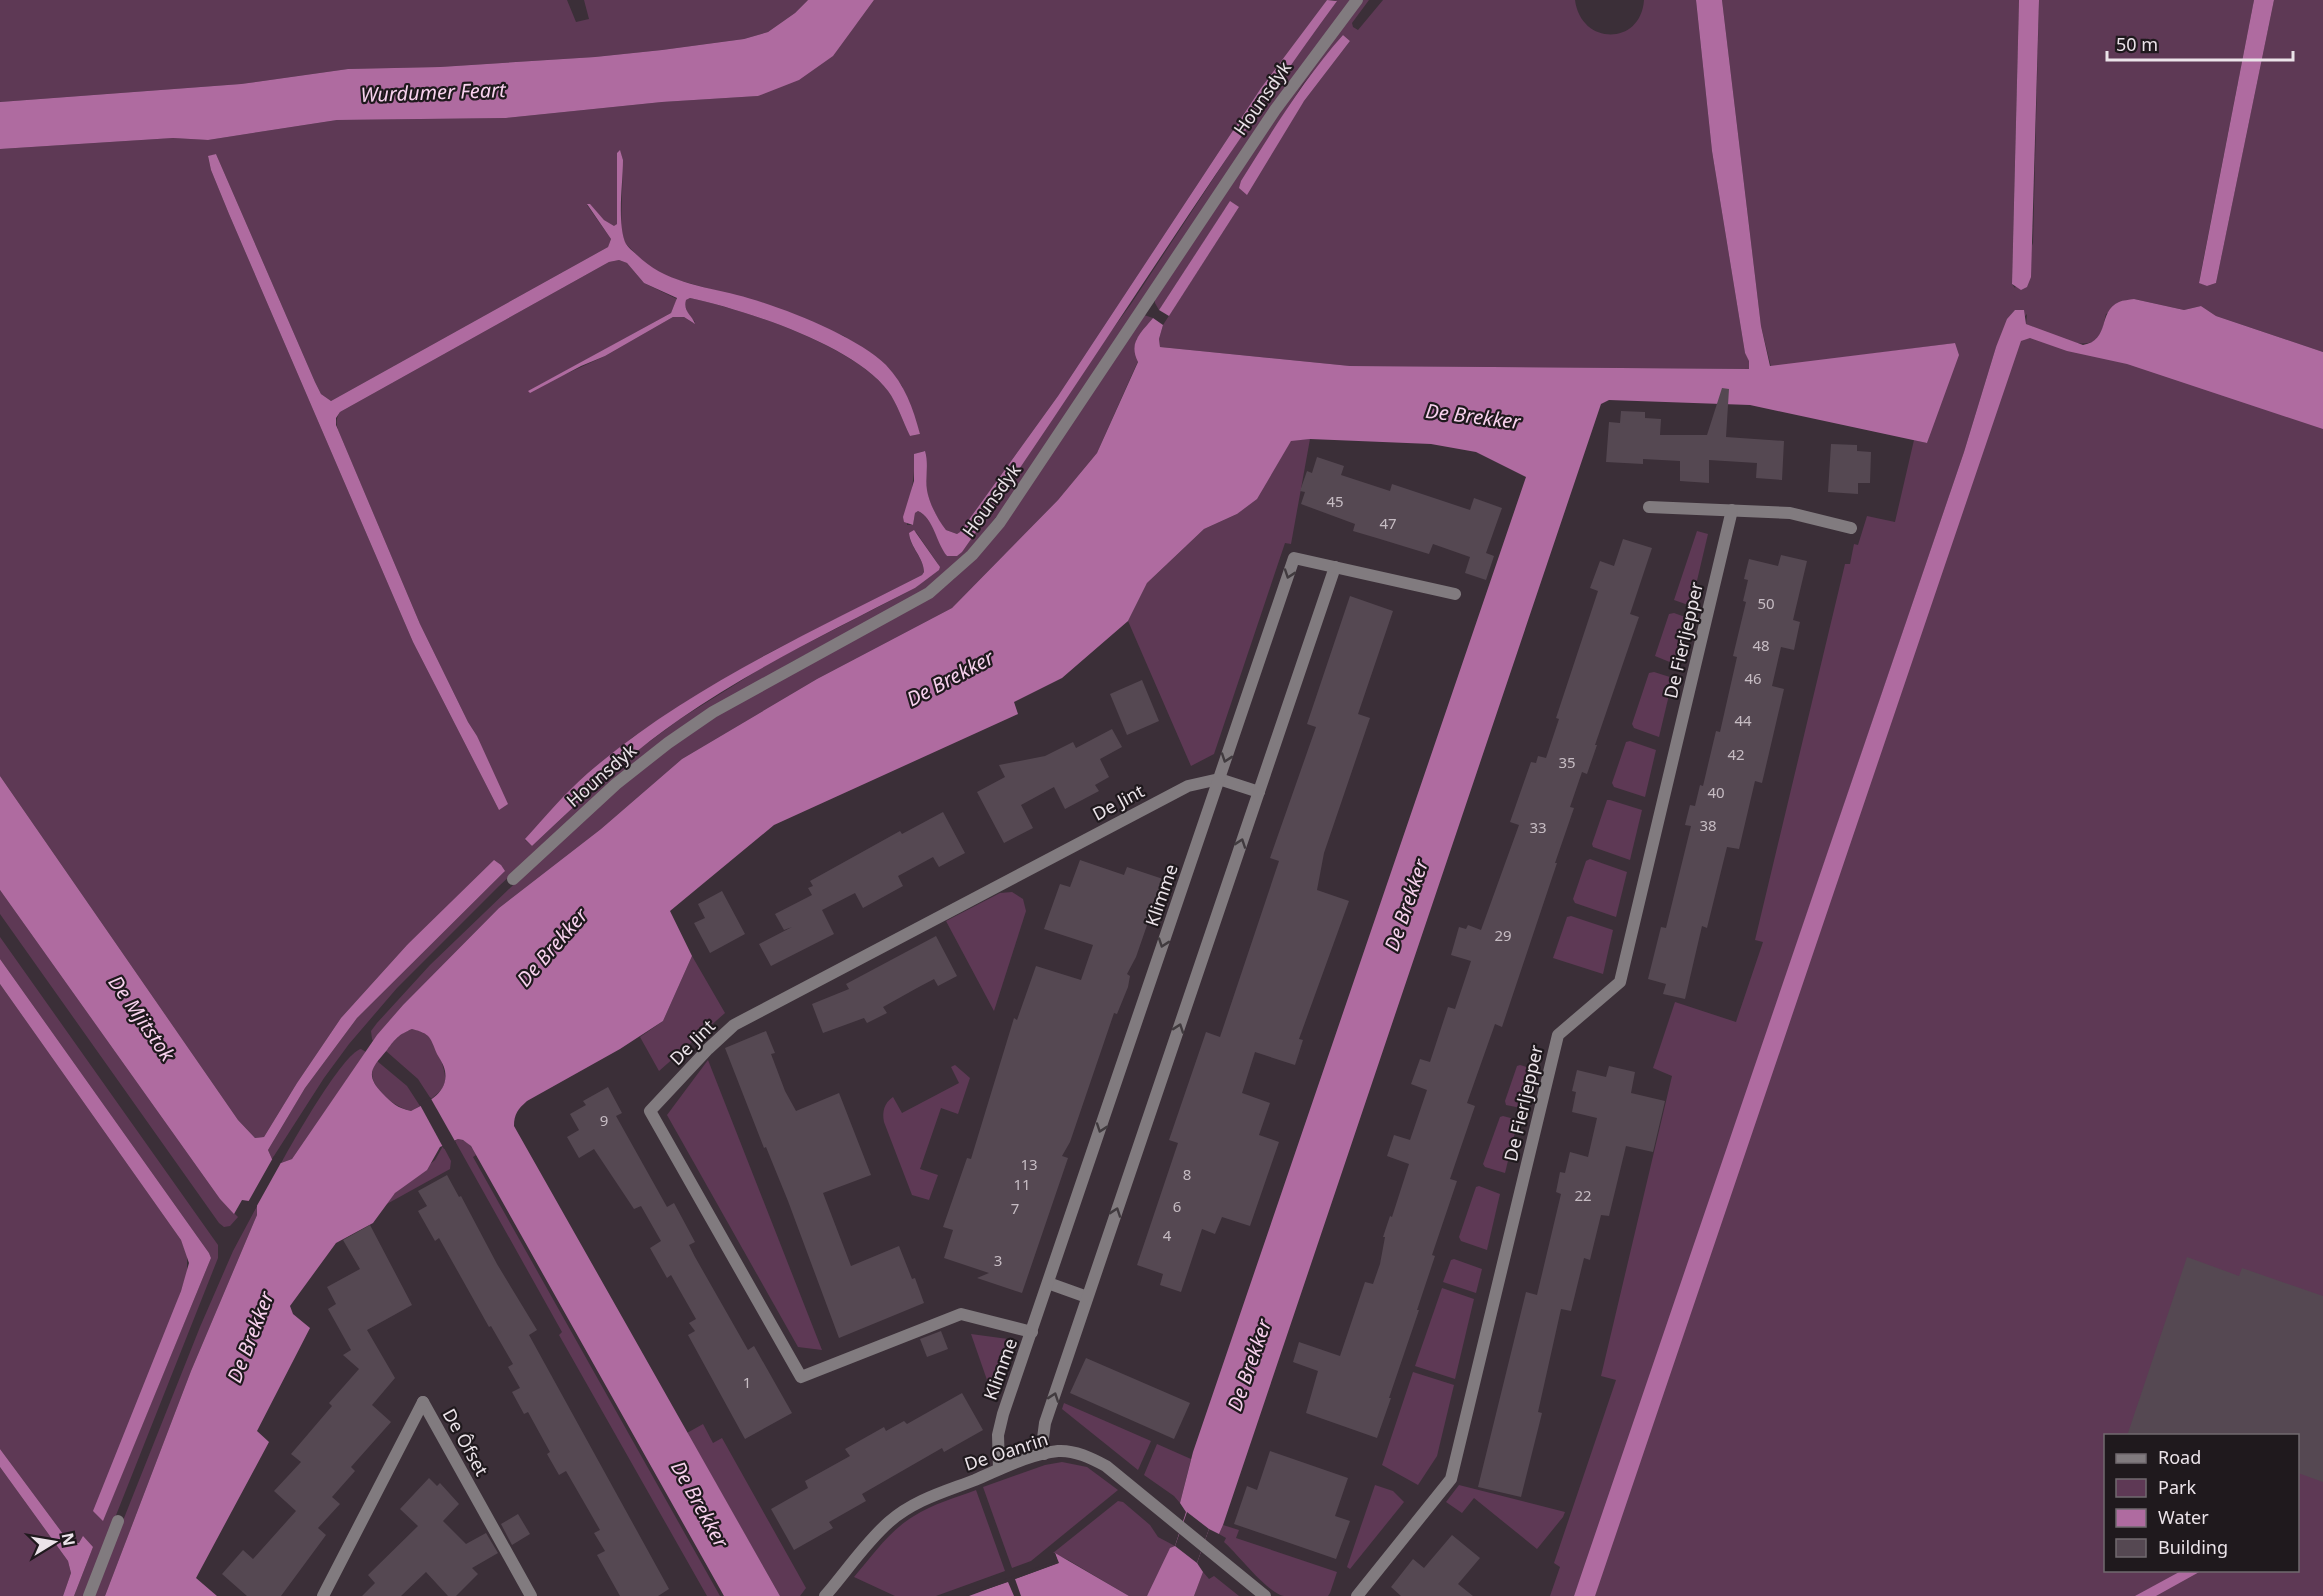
<svg xmlns="http://www.w3.org/2000/svg" width="2323" height="1596" font-family="'Noto Sans',sans-serif">
<style>
.green{fill:#5e3955;fill-rule:evenodd}
.water{fill:#af6ba0;fill-rule:evenodd}
.pier{fill:#3b2f38}
.building{fill:#554852}
.lines{fill:none;stroke-linecap:round;stroke-linejoin:round}
.minor{stroke:#817b7f;stroke-width:12}
.oneway{stroke:#413b3f}
.labels{text-anchor:middle;dominant-baseline:central;stroke-width:4.5;stroke-linejoin:round;paint-order:stroke}
.number-label{font-size:15px;fill:#c6bcc3}
.street-label{font-size:18px;fill:#ebe3e9;stroke:#1f191d}
.water-label{font-size:20px;font-style:italic;fill:#f8d2ee;stroke:#1f191d}
</style>
<rect width="100%" height="100%" fill="#3b2f38"/>
<!-- green -->
<g class="green">
<polygon points="0,0 567,0 576,22 589,19 584,0 808,0 795,13 768,32 744,39 662,50 595,57 440,67 348,69 241,84 0,102"/>
<path d="M874,0H1327L1261,88L1058,396L960,532L957,534L946,530C938,520 929,504 927,490C925,477 928,465 924,451L915,454C915,478 909,501 907,525H913L915,513L918,511C932,518 940,542 947,556L1131,304L1267,97L1336,0H1351L1008,502L961,561L920,593L788,664L611,782L499,886L397,988L349,1044L324,1078L272,1159L268,1150L305,1088L357,1018L505,871L407,945L341,1018L297,1083L264,1137L255,1138L238,1120L0,776V149L173,138L208,140L337,120L506,118L662,102L758,96L857,23ZM620,151L623,160L621,228L625,243L648,266L667,277L764,304L844,336L886,366L902,386L920,434L910,436C903,422 897,403 888,391C853,345 745,310 690,298L686,300C684,310 689,315 695,322L693,323L684,317H673L605,356L529,391L671,313L677,299L644,283L627,263L619,260L609,262L340,412C334,421 337,428 341,437L420,624L468,722L477,736L499,810L413,642L229,214L211,170L208,157L216,154L315,382L321,394L331,401L608,247L611,239L587,205H590L604,220L614,227L617,224V154ZM916,532L938,564L915,588L773,661L680,719L634,753L596,786L532,846L525,840L566,795L633,737L681,705L767,654L922,575L924,572C924,558 910,548 909,533Z"/>
<path d="M1363,0H1369L1352,23L1353,27L1358,30L1383,0H1575C1581,46 1641,46 1644,0H1696L1712,151L1745,353L1749,360V369L1350,366L1160,347L1159,339L1163,325L1239,207L1225,209L1159,310L1155,303V298L1277,114ZM1343,35L1350,41L1304,101L1266,142L1303,84Z"/>
<path d="M1722,0H2019L2012,284L2015,288L2033,243L2039,0H2254L2199,282L2207,286L2216,283L2274,0H2323V352L2216,316L2201,306L2184,310L2134,299L2106,314C2104,321 2103,331 2099,337C2085,355 2043,330 2026,324L2027,314L1996,347L1964,452L1584,1570L1574,1596H1550L1560,1567L1554,1563L1616,1380L1601,1376L1672,1076L1653,1068L1675,1002L1736,1022L1763,942L1755,940L1845,564H1850L1854,544L1858,545L1867,516L1895,522L1914,440L1927,443L1955,343L1771,367L1761,326Z"/>
<polygon points="1144,315 1153,318 1136,340 1138,361 1097,453 1058,500 952,608 817,679 682,759 601,829 499,908 403,1005 373,1041 372,1039 371,1031 377,1023 430,965 537,862 617,789 669,747 715,716 954,579"/>
<path d="M2019,328L2323,418V1596H1584ZM2106,1436H2298V1570H2106Z"/>
<polygon points="1310,439 1291,544 1285,543 1214,754 1191,766 1128,621 1147,583 1204,529 1237,514 1275,467 1291,440"/>
<polygon points="1697,531 1708,534 1691,606 1674,600"/>
<polygon points="1674,613 1688,618 1677,665 1655,656 1669,614"/>
<polygon points="1654,672 1673,678 1659,737 1634,728 1632,724 1649,673"/>
<polygon points="1630,741 1656,750 1645,797 1614,787 1612,783 1626,742"/>
<polygon points="1607,800 1610,800 1642,810 1630,860 1593,847 1592,844"/>
<polygon points="1590,859 1627,872 1616,917 1575,903 1573,899 1586,861"/>
<polygon points="0,890 220,1199 238,1217 230,1226 224,1227 219,1223 0,914"/>
<polygon points="1012,892 1023,899 1026,911 994,1011 946,921 1000,893"/>
<polygon points="1571,916 1613,930 1603,974 1553,958 1567,917"/>
<polygon points="0,937 213,1238 218,1245 218,1258 84,1596 74,1596 93,1547 69,1542 0,1449 0,984 181,1240 187,1255 187,1273 103,1520 211,1258 209,1253 0,959"/>
<polygon points="692,956 725,1013 659,1071 640,1037 663,1021"/>
<path d="M412,1029C416,1030 422,1031 426,1033C434,1038 447,1071 445,1081C444,1089 437,1094 431,1099L418,1079L386,1051L398,1035Z"/>
<path d="M361,1049L366,1052L292,1159L281,1163C292,1143 343,1053 361,1049Z"/>
<polygon points="708,1060 822,1350 798,1347 667,1115"/>
<path d="M377,1061L407,1086L420,1106L411,1111C392,1107 360,1081 377,1061Z"/>
<path d="M955,1065L970,1078L958,1114L941,1108L920,1169L938,1175L929,1200L912,1195L884,1122C882,1112 884,1103 893,1097L902,1113L959,1083L951,1067Z"/>
<polygon points="1520,1065 1530,1068 1521,1108 1506,1105 1505,1101 1517,1066"/>
<polygon points="1503,1116 1518,1120 1505,1173 1485,1167 1483,1164 1500,1117"/>
<path d="M458,1139C468,1140 472,1147 476,1155L473,1157L720,1596H707L559,1335L562,1332L455,1141Z"/>
<polygon points="443,1146 451,1161 450,1169 385,1205 395,1193 435,1160"/>
<polygon points="1479,1186 1500,1194 1487,1250 1461,1241 1459,1237 1476,1187"/>
<polygon points="257,1206 257,1215 191,1371 105,1596 93,1596 200,1327 233,1251"/>
<polygon points="1454,1259 1482,1269 1476,1293 1443,1282 1451,1260"/>
<polygon points="1442,1288 1474,1299 1455,1379 1415,1366"/>
<polygon points="971,1334 1008,1339 1004,1374 994,1400"/>
<polygon points="1413,1372 1454,1385 1437,1456 1418,1485 1382,1465"/>
<polygon points="1064,1403 1151,1441 1138,1470 1062,1409"/>
<polygon points="703,1424 713,1443 722,1438 806,1588 800,1596 780,1596 687,1433"/>
<polygon points="1157,1444 1191,1459 1180,1503 1174,1496 1144,1475"/>
<polygon points="1062,1462 1087,1467 1118,1490 1031,1561 1012,1568 983,1487 1045,1465"/>
<polygon points="0,1467 68,1561 71,1573 63,1596 0,1596"/>
<polygon points="1375,1485 1393,1491 1404,1502 1350,1569 1347,1567"/>
<polygon points="1459,1485 1565,1512 1563,1517 1537,1549 1474,1498 1462,1513 1446,1502"/>
<path d="M976,1490L1005,1571L936,1596H895L854,1577C872,1556 890,1530 914,1516C933,1504 955,1498 976,1490Z"/>
<polygon points="1118,1501 1123,1502 1150,1525 1158,1537 1175,1546 1147,1596 1129,1596 1068,1560 1053,1553"/>
<path d="M1223,1525L1239,1530L1236,1538L1337,1572L1330,1593L1328,1596C1314,1596 1298,1596 1284,1596C1267,1593 1238,1554 1224,1542L1226,1538L1219,1534Z"/>
<polygon points="1203,1572 1209,1579 1214,1576 1239,1596 1194,1596"/>
</g>
<!-- water -->
<g class="water">
<polygon points="808,0 874,0 833,56 799,80 758,96 662,102 506,118 337,120 208,140 173,138 0,149 0,102 241,84 348,69 440,67 595,57 662,50 744,39 768,32 795,13"/>
<path d="M1327,0L1337,1C1206,180 1090,370 962,552L957,556H947C936,543 934,518 918,511L915,513L913,525L904,522L903,517L914,481V454L925,451C929,465 925,477 927,490C929,503 938,520 946,530L957,534L960,532L1058,396L1261,88Z"/>
<path d="M1696,0H1722L1761,326L1770,366L1955,343L1959,355L1927,443L1750,405L1609,400L1601,404L1223,1525L1219,1534L1209,1529L1197,1563L1203,1572L1194,1596H1147L1170,1548L1175,1546L1186,1512L1180,1503L1193,1452L1526,477L1476,452L1431,444L1310,439L1291,441L1257,499L1237,514L1204,529L1147,583L1128,621L1062,678L1014,702L1018,714L774,825L670,911L692,956L663,1021L620,1049L527,1101C518,1109 514,1114 514,1126L780,1596H724L471,1146L463,1140L458,1139L440,1147L427,1170L395,1193L373,1223L336,1243L290,1306L293,1314L310,1328L257,1431L269,1442L196,1578L217,1596H105L191,1371L257,1215V1206L249,1201L242,1200L234,1214L220,1199L0,890V776L238,1120L255,1138L264,1137L297,1083L341,1018L407,945L494,860L501,865L505,871L357,1018L305,1088L268,1150L272,1159L281,1163L292,1159L377,1035L403,1005L499,908L601,829L682,759L817,679L952,608L1058,500L1097,453L1138,362C1128,342 1141,333 1153,318L1163,325L1159,339L1160,347L1350,366L1749,369V361L1745,353L1712,151ZM412,1029C431,1034 430,1037 437,1054C440,1059 444,1065 445,1071C449,1093 427,1103 411,1111C397,1108 392,1103 383,1094C364,1074 372,1068 387,1050C396,1038 398,1035 412,1029Z"/>
<polygon points="2019,0 2039,0 2031,277 2027,287 2021,290 2012,284"/>
<polygon points="2254,0 2274,0 2216,283 2207,286 2199,283"/>
<path d="M1343,35L1350,41L1304,101L1247,195L1239,188L1241,181C1273,130 1303,80 1343,35Z"/>
<path d="M620,150L623,160C623,183 617,220 625,242C627,247 633,251 637,255C664,282 702,286 737,295C777,305 857,336 886,365C905,385 913,408 920,434L910,436C903,422 897,403 888,391C854,345 745,310 690,298L686,300C683,312 692,315 695,324L684,317H673L605,356L581,366L530,393L528,391L671,313L677,298L644,283L627,263L619,260L609,262L340,412L336,418V425L420,624L468,722L477,736L508,804L499,810L413,642L229,214L211,170L208,156L216,154L315,382L321,394L331,401L608,247L611,239L587,204H590L604,220L614,226L617,224V153Z"/>
<polygon points="1230,201 1239,207 1169,316 1159,310"/>
<path d="M2134,299L2184,310L2201,306L2216,316L2323,352V429L2127,364L2067,351L2030,338L2021,341L1595,1596H1574L1964,452L1996,347L2007,319L2015,310H2024L2026,324L2083,345C2111,340 2097,312 2119,302C2123,300 2129,300 2134,299Z"/>
<path d="M914,530L940,567L939,570L915,588C835,629 754,668 680,719C626,756 579,802 532,846L525,839C545,817 565,793 588,773C687,688 807,634 922,575L924,572C924,558 910,547 909,533Z"/>
<polygon points="0,959 209,1253 211,1258 103,1521 93,1511 181,1291 189,1263 181,1240 0,984"/>
<polygon points="0,1449 69,1542 79,1543 83,1536 93,1547 74,1596 63,1596 71,1573 68,1561 0,1467"/>
<polygon points="1055,1553 1129,1596 969,1596 1058,1563"/>
<polygon points="2181,1571 2201,1571 2156,1596 2135,1596"/>
</g>
<!-- pier -->
<g class="pier">
<polygon points="430,1097 456,1143 444,1149 419,1103"/>
<polygon points="274,1156 283,1159 254,1211 254,1207 247,1204"/>
<polygon points="1187,1512 1209,1529 1197,1563 1175,1546"/>
<polygon points="1052,1553 1055,1553 1059,1563 1015,1579 1021,1596 1014,1596 1008,1582 966,1596 968,1593 1055,1561"/>
</g>
<!-- building -->
<g class="building">
<polygon points="1722,388 1729,389 1726,437 1784,441 1782,480 1756,478 1757,463 1709,460 1709,483 1680,481 1680,461 1643,459 1643,464 1606,462 1609,422 1620,423 1621,411 1645,412 1645,418 1661,419 1660,435 1707,435"/>
<polygon points="1831,444 1857,445 1857,451 1871,452 1870,483 1858,483 1858,494 1828,492"/>
<polygon points="1317,457 1344,466 1341,475 1390,491 1392,484 1470,510 1474,498 1502,508 1486,553 1494,556 1486,580 1465,573 1470,557 1433,544 1429,554 1380,539 1353,531 1355,524 1301,504 1305,492 1300,491 1307,471 1312,473"/>
<polygon points="1623,539 1652,548 1630,614 1639,617 1595,745 1597,745 1587,774 1582,772 1570,807 1574,808 1555,863 1557,863 1502,1027 1495,1024 1467,1103 1475,1106 1450,1179 1457,1181 1432,1255 1435,1256 1417,1310 1419,1310 1389,1398 1391,1398 1377,1438 1306,1413 1318,1371 1293,1362 1299,1342 1340,1356 1365,1282 1373,1284 1380,1264 1385,1237 1383,1237 1390,1216 1392,1217 1409,1164 1387,1156 1394,1135 1410,1140 1427,1090 1411,1084 1420,1059 1430,1062 1448,1007 1455,1009 1471,961 1451,955 1459,927 1466,929 1468,925 1481,930 1519,825 1510,822 1531,762 1536,763 1538,756 1546,758 1559,719 1556,718 1598,591 1590,588 1600,561 1614,566"/>
<polygon points="1781,555 1807,561 1793,620 1800,622 1794,650 1781,647 1772,686 1784,689 1762,783 1755,781 1739,849 1727,847 1707,928 1702,926 1685,999 1663,994 1666,984 1648,979 1661,927 1666,928 1691,826 1685,825 1690,805 1695,806 1700,785 1703,786 1716,731 1720,732 1737,657 1733,656 1746,602 1743,601 1748,580 1744,579 1749,559 1778,566"/>
<polygon points="1350,596 1393,611 1358,714 1370,718 1324,853 1317,890 1349,901 1299,1039 1303,1040 1295,1065 1255,1052 1242,1093 1270,1103 1259,1135 1279,1142 1250,1226 1222,1217 1215,1234 1202,1229 1181,1292 1160,1285 1163,1274 1137,1265 1178,1143 1169,1140 1206,1032 1220,1037 1279,861 1270,858 1316,727 1307,724"/>
<polygon points="1142,680 1159,721 1127,735 1110,694"/>
<polygon points="1112,729 1122,747 1100,759 1109,777 1095,785 1099,791 1065,809 1054,787 1021,805 1033,828 1004,843 977,792 1005,777 999,765 1045,756 1073,742 1076,748"/>
<polygon points="943,812 965,853 939,867 933,857 898,876 903,886 863,908 855,893 822,910 834,934 771,966 759,944 792,927 784,930 775,914 812,895 808,888 813,886 810,881 900,831 902,834"/>
<polygon points="1080,860 1124,875 1127,867 1163,879 1136,957 1127,974 1130,976 1128,987 1117,1014 1114,1013 1070,1142 1062,1156 1068,1158 1022,1293 977,1278 989,1273 944,1258 953,1230 943,1227 967,1158 971,1159 1014,1018 1017,1020 1036,966 1081,980 1093,945 1044,929 1060,884 1070,887"/>
<polygon points="722,891 745,934 710,953 694,923 705,918 698,904"/>
<polygon points="936,936 957,976 938,986 934,979 917,988 883,1007 887,1013 867,1023 864,1018 823,1033 812,1004 849,989 846,984"/>
<polygon points="766,1031 775,1053 771,1054 785,1091 796,1111 839,1093 871,1175 823,1193 851,1266 899,1246 912,1279 915,1278 924,1303 839,1338 788,1201 766,1147 764,1148 725,1048"/>
<polygon points="1609,1066 1635,1072 1631,1093 1665,1101 1653,1152 1626,1146 1609,1216 1601,1215 1590,1260 1584,1258 1571,1311 1561,1309 1538,1412 1542,1413 1521,1497 1478,1487 1526,1292 1537,1295 1561,1194 1556,1192 1560,1172 1565,1173 1570,1152 1588,1157 1597,1118 1572,1112 1576,1092 1572,1091 1577,1070 1606,1077"/>
<polygon points="608,1087 622,1113 616,1116 667,1207 674,1203 695,1242 689,1245 695,1257 748,1350 754,1346 792,1413 745,1439 688,1335 695,1331 689,1323 696,1319 671,1275 667,1278 650,1248 661,1241 641,1206 634,1209 594,1149 579,1158 567,1137 579,1130 570,1114 586,1105 583,1101"/>
<polygon points="447,1175 459,1197 461,1196 497,1264 537,1330 529,1335 669,1589 658,1596 620,1596 597,1555 605,1551 594,1533 600,1530 566,1471 559,1475 547,1454 550,1452 528,1412 524,1414 512,1392 520,1388 508,1367 513,1364 491,1326 489,1327 439,1238 435,1241 418,1211 427,1206 418,1191"/>
<polygon points="370,1225 412,1305 367,1330 395,1378 372,1405 391,1422 351,1467 355,1471 332,1497 340,1504 318,1528 326,1535 281,1596 247,1596 222,1574 243,1550 253,1559 296,1511 274,1491 301,1462 291,1454 332,1406 329,1403 359,1369 343,1355 351,1350 328,1309 336,1304 327,1287 360,1269 343,1240"/>
<polygon points="2187,1257 2239,1276 2242,1268 2323,1296 2323,1482 2298,1473 2298,1436 2127,1436"/>
<polygon points="941,1331 948,1349 927,1357 920,1339"/>
<polygon points="1086,1358 1190,1403 1174,1439 1070,1393"/>
<polygon points="962,1393 983,1430 944,1452 942,1448 862,1494 866,1501 829,1522 833,1528 794,1550 771,1509 808,1488 805,1481 850,1456 845,1449 884,1427 886,1431 904,1421 907,1424"/>
<polygon points="1270,1451 1348,1478 1335,1516 1350,1521 1336,1559 1234,1524 1247,1486 1257,1490"/>
<polygon points="429,1478 437,1486 440,1483 459,1504 443,1521 466,1544 486,1533 498,1553 472,1568 478,1574 456,1596 448,1596 426,1572 401,1596 362,1596 375,1583 368,1575 418,1526 400,1509"/>
<polygon points="518,1514 530,1534 512,1545 501,1524"/>
<polygon points="1452,1535 1480,1558 1458,1584 1473,1596 1401,1596 1391,1587 1413,1559 1424,1568"/>
</g>
<g class="lines">
<!-- minor -->
<g class="minor">
<polyline points="1649,507 1790,513 1851,528"/>
<polyline points="513,879 616,784 668,743 713,712 929,593 972,555 1000,522 1275,110 1357,0"/>
<polyline points="1048,1283 1087,1297"/>
<polyline points="1032,1332 961,1314 801,1377 650,1111 708,1049 734,1025 1188,786 1219,779 1259,792"/>
<polyline points="423,1402 531,1596"/>
<polyline points="1044,1454 1043,1438 1045,1423 1335,567"/>
<polyline points="999,1469 998,1435 1003,1414 1294,558 1455,594"/>
<polyline points="89,1596 118,1521"/>
<polyline points="323,1596 423,1402"/>
<path d="M825,1596C846,1572 865,1543 889,1522C914,1500 944,1492 975,1480C1001,1469 1029,1454 1058,1451C1075,1450 1091,1458 1106,1466L1265,1596"/>
<polyline points="1357,1596 1451,1479 1558,1035 1620,982 1732,510"/>
</g>
</g>
<!-- one-way arrows -->
<defs><path id="oneway-chevron" d="M-2-3.5L2.5 0L-2 3.5" fill="none" stroke-width="1.6" stroke-linecap="round" stroke-linejoin="round" transform="scale(1.5)"/></defs>
<g class="oneway">
<use href="#oneway-chevron" transform="translate(1289 574) rotate(109)"/>
<use href="#oneway-chevron" transform="translate(1226 758) rotate(109)"/>
<use href="#oneway-chevron" transform="translate(1241 843) rotate(-71)"/>
<use href="#oneway-chevron" transform="translate(1163 943) rotate(109)"/>
<use href="#oneway-chevron" transform="translate(1179 1028) rotate(-71)"/>
<use href="#oneway-chevron" transform="translate(1101 1128) rotate(109)"/>
<use href="#oneway-chevron" transform="translate(1116 1212) rotate(-71)"/>
<use href="#oneway-chevron" transform="translate(1054 1397) rotate(-71)"/>
</g>
<g class="labels">
<!-- number labels -->
<g class="number-label">
<text x="1335" y="501">45</text>
<text x="1388" y="523">47</text>
<text x="1766" y="603">50</text>
<text x="1761" y="645">48</text>
<text x="1753" y="678">46</text>
<text x="1743" y="720">44</text>
<text x="1736" y="754">42</text>
<text x="1567" y="762">35</text>
<text x="1716" y="792">40</text>
<text x="1708" y="825">38</text>
<text x="1538" y="827">33</text>
<text x="1503" y="935">29</text>
<text x="604" y="1120">9</text>
<text x="1029" y="1164">13</text>
<text x="1187" y="1174">8</text>
<text x="1022" y="1184">11</text>
<text x="1583" y="1195">22</text>
<text x="1177" y="1206">6</text>
<text x="1015" y="1208">7</text>
<text x="1167" y="1235">4</text>
<text x="998" y="1260">3</text>
<text x="747" y="1382">1</text>
</g>
<!-- street labels -->
<g class="street-label">
<text transform="translate(1262 98) rotate(-55)">Hounsdyk</text>
<text transform="translate(991 500) rotate(-54)">Hounsdyk</text>
<text transform="translate(1683 640) rotate(-77)">De Fierljepper</text>
<text transform="translate(601 775) rotate(-41)">Hounsdyk</text>
<text transform="translate(1118 802) rotate(-28)">De Jint</text>
<text transform="translate(1161 895) rotate(-71)">Klimme</text>
<text transform="translate(692 1042) rotate(-45)">De Jint</text>
<text transform="translate(1523 1103) rotate(-77)">De Fierljepper</text>
<text transform="translate(1000 1369) rotate(-70)">Klimme</text>
<text transform="translate(466 1442) rotate(61)">De Ôfset</text>
<text transform="translate(1006 1451) rotate(-18)">De Oanrin</text>
</g>
<!-- water labels -->
<g class="water-label">
<text transform="translate(433 92) rotate(-2)">Wurdumer Feart</text>
<text transform="translate(1473 416) rotate(7)">De Brekker</text>
<text transform="translate(950 678) rotate(-28)">De Brekker</text>
<text transform="translate(1406 905) rotate(-71)">De Brekker</text>
<text transform="translate(552 947) rotate(-49)">De Brekker</text>
<text transform="translate(142 1018) rotate(55)">De Mjitstok</text>
<text transform="translate(250 1337) rotate(-69)">De Brekker</text>
<text transform="translate(1249 1365) rotate(-71)">De Brekker</text>
<text transform="translate(700 1504) rotate(61)">De Brekker</text>
</g>
</g>
<!-- legend -->
<rect x="2104" y="1434" width="195" height="138" fill="#1f191d" stroke="#716a6f" stroke-width="1.5"/>
<rect x="2116" y="1454" width="30" height="9" fill="#817b7f" stroke="#716a6f" stroke-width="1.5"/>
<text x="2158" y="1464" font-size="18" fill="#ebe3e9">Road</text>
<rect x="2116" y="1479" width="30" height="18" fill="#5e3955" stroke="#716a6f" stroke-width="1.5"/>
<text x="2158" y="1494" font-size="18" fill="#ebe3e9">Park</text>
<rect x="2116" y="1509" width="30" height="18" fill="#af6ba0" stroke="#716a6f" stroke-width="1.5"/>
<text x="2158" y="1524" font-size="18" fill="#ebe3e9">Water</text>
<rect x="2116" y="1539" width="30" height="18" fill="#554852" stroke="#716a6f" stroke-width="1.5"/>
<text x="2158" y="1554" font-size="18" fill="#ebe3e9">Building</text>
<!-- north arrow -->
<g transform="translate(54 1542) rotate(79)" stroke="#1f191d" stroke-width="4.5" paint-order="stroke">
<path d="M0-4.5L10 22L0 15L-10 22Z" fill="#ebe3e9"/>
<text y="-9" font-size="16" font-weight="bold" text-anchor="middle" fill="#ebe3e9">N</text>
</g>
<!-- scale -->
<path d="M2107 51v9h186v-9" fill="none" stroke="#ebe3e9" stroke-width="3"/>
<text x="2116" y="51" font-size="18" fill="#ebe3e9" stroke="#1f191d" stroke-width="4.5" paint-order="stroke">50 m</text>
</svg>
